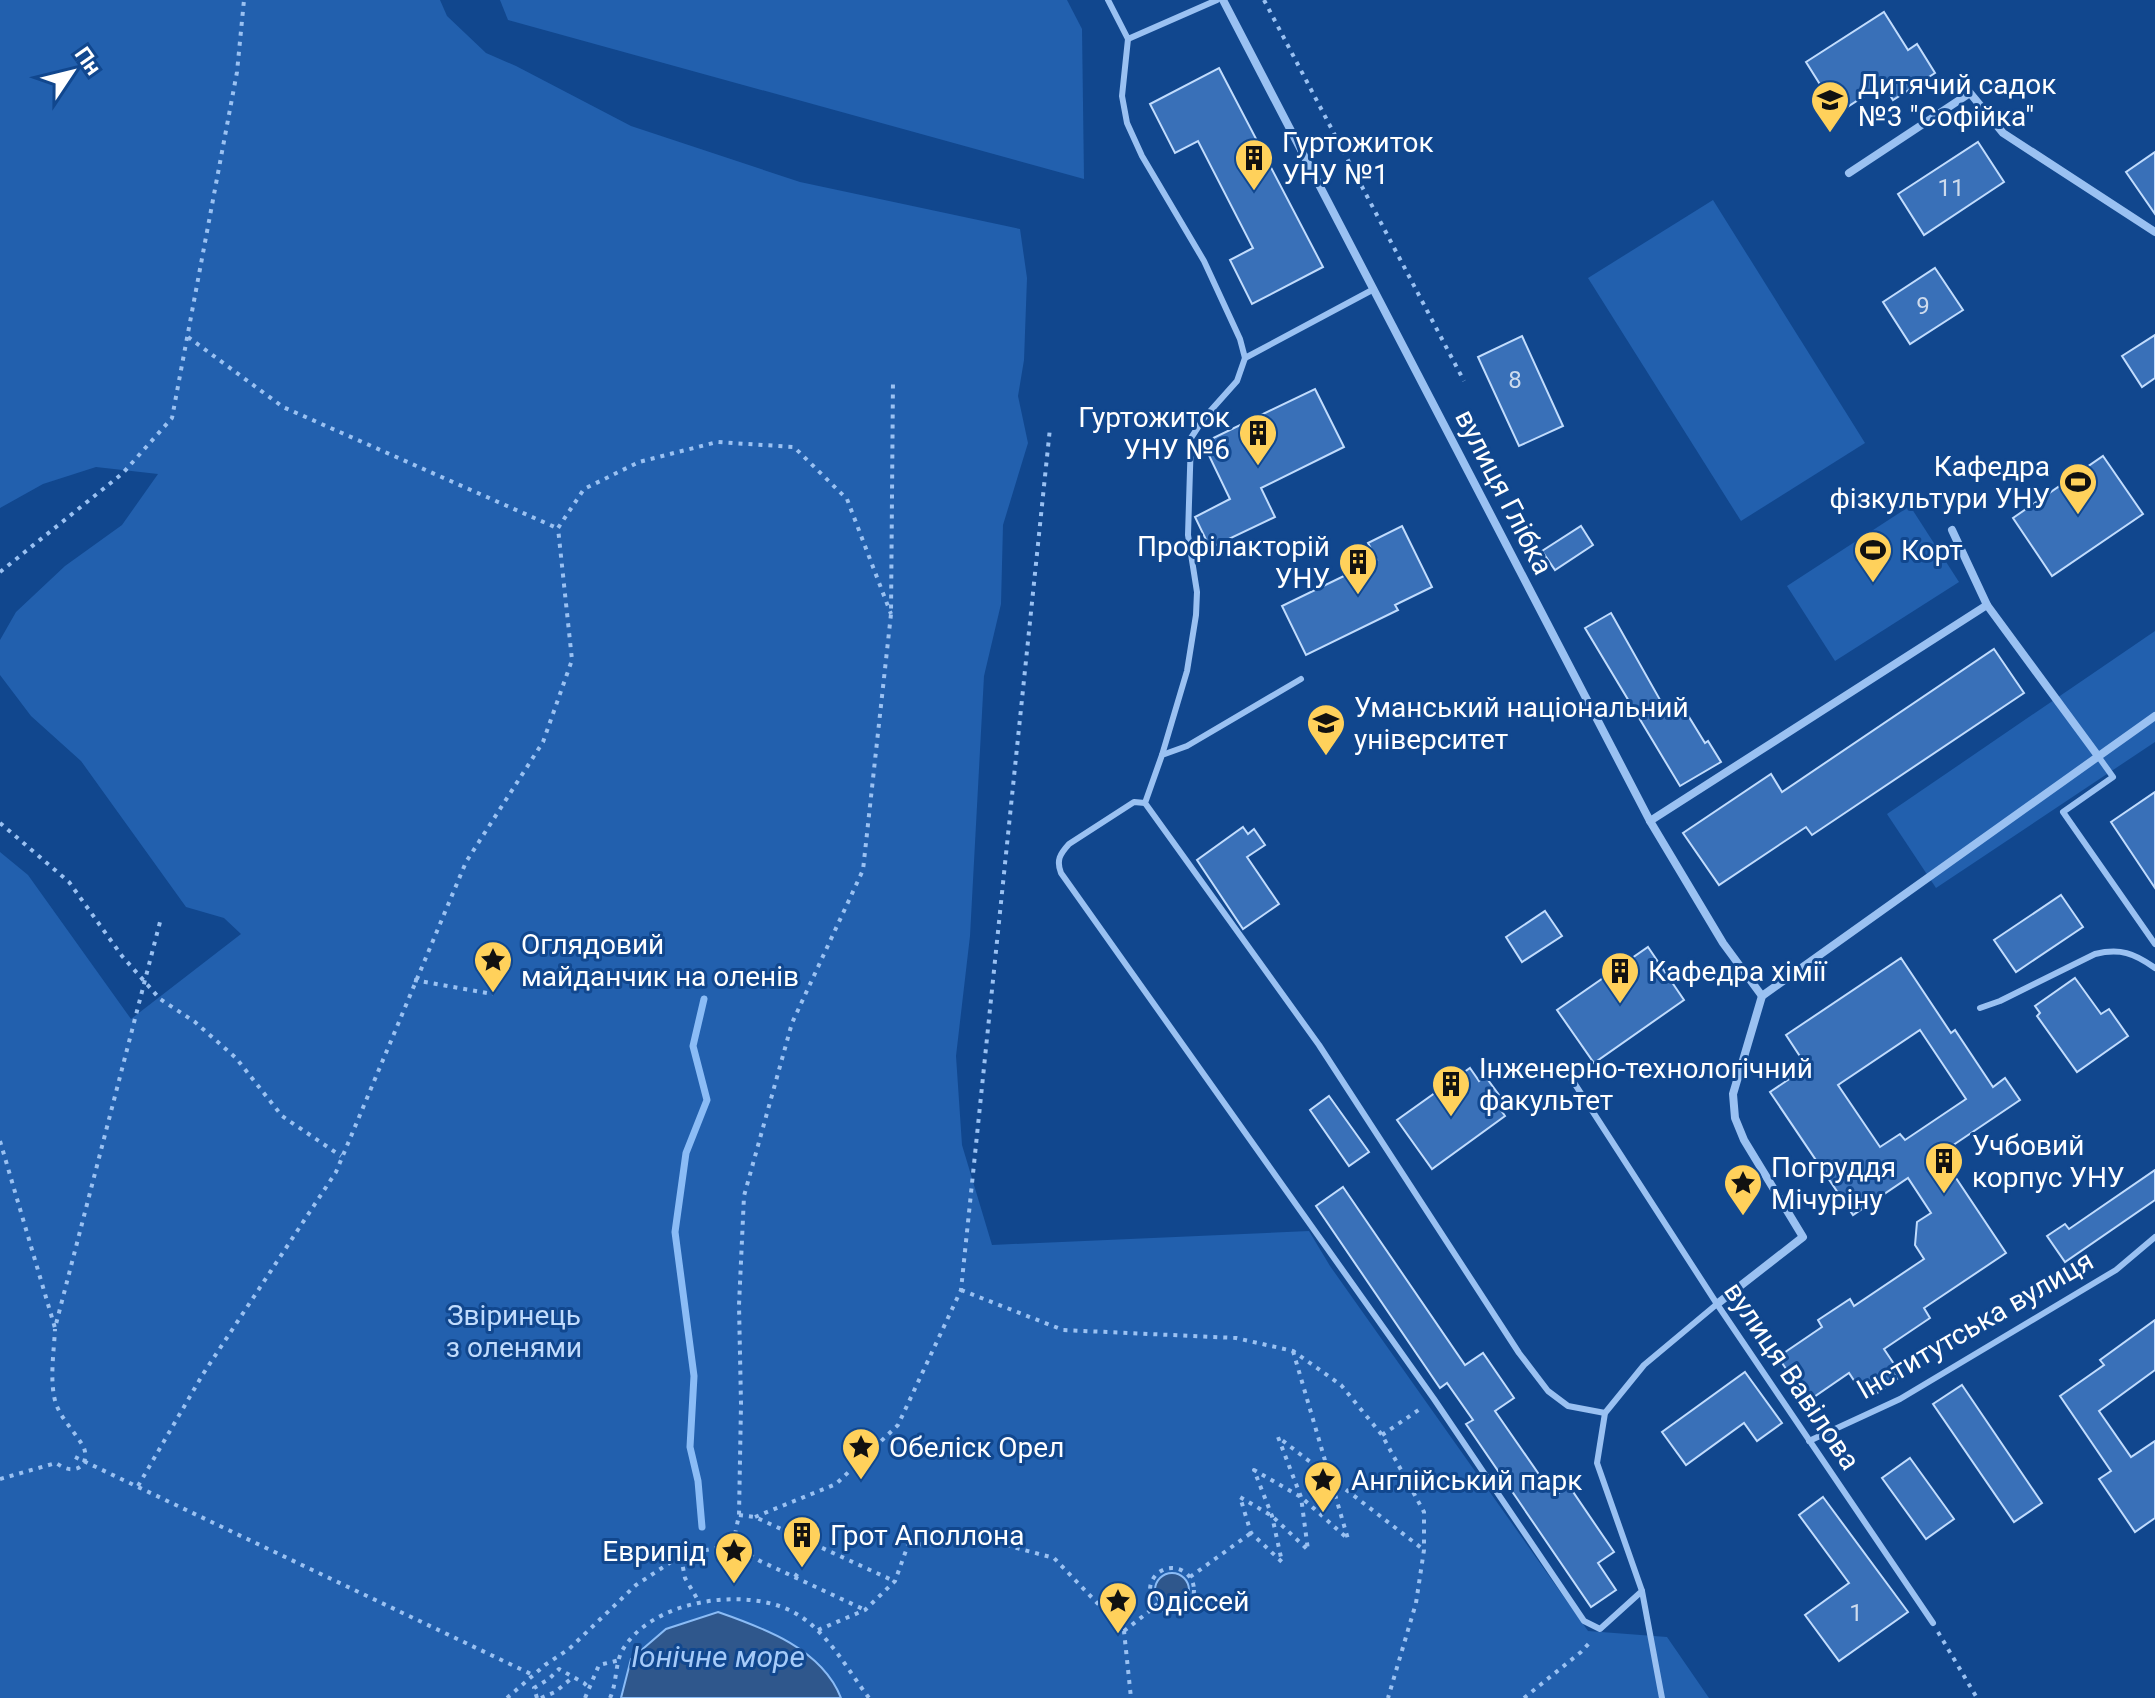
<svg xmlns="http://www.w3.org/2000/svg" width="2155" height="1698" font-family="Roboto,sans-serif">
<style>
.green{fill:#2260ae}
.water{fill:#2f578c;stroke:#8bbcf6;stroke-width:2}
.lines{fill:none;stroke-linecap:round;stroke-linejoin:round}
.stream{stroke:#8bbcf6;stroke-width:7}
.building{fill:#3970b8;stroke:#c1dcfd;stroke-width:2;fill-rule:evenodd}
.path{stroke:#9ac1f2;stroke-width:4;stroke-dasharray:4 6;stroke-linecap:butt}
.service{stroke:#9ac1f2;stroke-width:6}
.minor{stroke:#9ac1f2;stroke-width:8}
.labels{text-anchor:middle;dominant-baseline:central;stroke-width:6;stroke-linejoin:round;paint-order:stroke}
.number-label{font-size:24px;fill:#cedbed}
.poi-label{font-size:28px;fill:#fff;stroke:#11478e;text-anchor:start}
.street-label{font-size:28px;fill:#fff;stroke:#11478e}
.park-label{font-size:28px;fill:#c1dcfd;stroke:#11478e}
.water-label{font-size:30px;font-style:italic;fill:#a6cbf9;stroke:#11478e}
</style>
<rect width="100%" height="100%" fill="#11478e"/>
<!-- green -->
<g class="green">
<polygon points="0,0 440,0 447,16 486,53 516,66 631,126 800,182 1020,229 1027,278 1024,360 1018,396 1028,443 1003,525 1001,604 984,676 970,936 956,1056 962,1145 992,1245 1309,1231 1330,1266 1588,1631 1667,1637 1709,1698 841,1698 802,1650 778,1638 631,1659 621,1698 0,1698 0,852 28,875 131,1019 241,934 224,918 186,907 81,761 31,716 0,675 0,640 16,612 65,566 122,525 158,474 96,467 43,484 0,508"/>
<polygon points="500,0 1067,0 1082,29 1084,179 508,20"/>
<polygon points="1713,200 1865,443 1741,521 1588,278"/>
<polygon points="1910,506 1959,582 1835,661 1787,586"/>
<polygon points="2155,631 2155,742 1936,888 1887,814"/>
</g>
<!-- water -->
<g class="water">
<circle cx="1172" cy="1590" r="17"/>
<path d="M718,1612C764,1628 822,1649 841,1698H621L631,1659L666,1629Z"/>
</g>
<g class="lines">
<!-- stream -->
<polyline class="stream" points="702,1527 698,1481 690,1447 694,1376 675,1232 686,1153 707,1100 693,1046 704,999"/>
</g>
<!-- building -->
<g class="building">
<polygon points="1884,12 1908,50 1917,44 1935,73 1893,100 1883,84 1838,113 1806,62"/>
<polygon points="1219,68 1323,267 1252,304 1230,260 1253,248 1198,141 1175,153 1150,104"/>
<polygon points="1978,142 2004,182 1924,235 1898,194"/>
<polygon points="2155,152 2155,214 2126,172"/>
<polygon points="1935,268 1963,310 1910,344 1883,302"/>
<polygon points="2155,335 2155,378 2142,387 2122,356"/>
<polygon points="1522,336 1563,426 1519,446 1478,357"/>
<polygon points="1315,389 1344,447 1261,488 1275,517 1210,548 1195,517 1230,499 1203,443"/>
<polygon points="2103,456 2143,514 2052,576 2013,518"/>
<polygon points="1402,526 1432,587 1395,605 1398,610 1306,655 1282,606 1377,560 1368,543"/>
<polygon points="1581,526 1593,545 1555,570 1542,551"/>
<polygon points="1611,613 1664,707 1678,699 1705,743 1708,741 1721,762 1680,786 1585,628"/>
<polygon points="1994,649 2024,693 1812,835 1806,827 1719,885 1683,833 1771,774 1782,792"/>
<polygon points="2155,792 2155,888 2111,822"/>
<polygon points="1243,827 1248,834 1254,829 1265,845 1247,857 1279,904 1243,929 1197,860"/>
<polygon points="2061,895 2083,927 2016,972 1994,940"/>
<polygon points="1545,911 1562,936 1522,962 1506,937"/>
<polygon points="1648,947 1684,1000 1594,1063 1557,1010"/>
<path d="M1901,958L1951,1033L1955,1030L1993,1087L2005,1078L2020,1100L1940,1154L2006,1253L1924,1308L1930,1318L1884,1349L1894,1364L1890,1367L1897,1379L1873,1396L1865,1384L1859,1388L1849,1373L1808,1401L1778,1357L1822,1327L1818,1320L1850,1299L1854,1306L1924,1259L1915,1245L1917,1222L1931,1213L1908,1178L1853,1215L1770,1092L1807,1067L1786,1035ZM1920,1030L1966,1099L1905,1140L1900,1134L1880,1147L1838,1085Z"/>
<polygon points="2075,978 2101,1014 2109,1009 2128,1036 2077,1072 2037,1016 2040,1013 2035,1006"/>
<polygon points="1470,1068 1479,1081 1485,1076 1502,1099 1496,1103 1505,1116 1432,1169 1397,1120"/>
<polygon points="1329,1096 1369,1152 1349,1166 1310,1110"/>
<polygon points="2155,1170 2155,1200 2065,1262 2047,1236 2065,1224 2069,1229"/>
<polygon points="1343,1187 1465,1365 1483,1353 1514,1398 1495,1411 1554,1496 1569,1486 1614,1552 1598,1563 1616,1590 1591,1607 1466,1424 1473,1420 1447,1383 1440,1388 1316,1206"/>
<polygon points="2155,1320 2155,1370 2099,1411 2131,1457 2155,1441 2155,1518 2135,1532 2099,1479 2111,1471 2060,1396 2104,1365 2100,1360"/>
<polygon points="1745,1372 1782,1423 1757,1441 1744,1423 1686,1465 1662,1432"/>
<polygon points="1962,1385 2042,1503 2014,1522 1933,1404"/>
<polygon points="1910,1458 1954,1519 1926,1539 1882,1478"/>
<polygon points="1823,1497 1908,1612 1839,1661 1805,1615 1849,1583 1799,1515"/>
</g>
<g class="lines">
<!-- path -->
<g class="path">
<polyline points="1264,0 1464,381"/>
<polyline points="188,337 283,407 557,528"/>
<polyline points="0,572 123,473 172,418 237,72 244,0"/>
<polyline points="0,823 69,882 122,956 160,999 195,1022 236,1058 282,1116 341,1156"/>
<polyline points="414,980 493,994"/>
<polyline points="0,1141 55,1328 160,922"/>
<polyline points="961,1290 1063,1330 1236,1338 1293,1351 1341,1385 1382,1435 1424,1512 1424,1550 1416,1603 1388,1698"/>
<polyline points="1293,1351 1348,1539 1301,1497 1254,1470 1272,1516 1282,1562 1251,1533 1240,1497 1272,1516 1308,1550 1301,1497 1278,1437 1424,1550"/>
<polyline points="1382,1435 1423,1407"/>
<polyline points="75,1457 533,1675"/>
<path d="M0,1479L56,1463C61,1466 67,1470 73,1469C85,1469 88,1455 83,1446C75,1432 62,1420 56,1404C49,1382 54,1352 55,1329"/>
<polyline points="138,1486 203,1374 336,1172 466,862 543,742 572,660 558,528 584,489 639,462 717,442 794,447 847,499 891,614"/>
<polyline points="739,1515 755,1517 894,1581"/>
<polyline points="755,1517 836,1484 898,1425 961,1290 1050,428"/>
<polyline points="733,1544 739,1515 741,1404 739,1305 744,1196 792,1023 863,870 891,614 893,379"/>
<polyline points="733,1544 760,1561 863,1609"/>
<polyline points="681,1557 685,1578 699,1602"/>
<circle cx="1172" cy="1590" r="22"/>
<polyline points="795,1577 800,1570"/>
<polyline points="1190,1577 1251,1533"/>
<polyline points="818,1630 865,1610 895,1581 908,1545 987,1540 1054,1558 1124,1631 1131,1698"/>
<polyline points="1124,1631 1156,1606"/>
<polyline points="1938,1632 1977,1698"/>
<polyline points="507,1698 545,1665 569,1649 636,1585 680,1556 733,1544"/>
<polyline points="537,1698 534,1688 549,1679 559,1669 584,1683 590,1689"/>
<polyline points="541,1698 555,1692 572,1678"/>
<polyline points="585,1698 599,1665 620,1660"/>
<path d="M610,1698C617,1683 615,1664 622,1651C650,1600 745,1586 793,1612C826,1629 847,1669 869,1698"/>
<polyline points="1524,1698 1581,1652 1592,1640"/>
</g>
<!-- service -->
<g class="service">
<polyline points="1108,0 1128,39 1217,0"/>
<polyline points="1128,39 1122,96 1127,123 1142,156 1204,261 1240,339 1245,358 1237,381 1204,418 1191,438 1188,535 1197,592 1196,615 1187,671 1162,755"/>
<polyline points="1245,358 1374,289"/>
<polyline points="1301,679 1187,746 1162,755 1145,803 1319,1045 1519,1353 1548,1391 1568,1406 1605,1413"/>
<polyline points="2098,756 2113,777 2063,812 2155,944"/>
<path d="M1145,803L1134,802L1069,844C1060,854 1056,860 1061,873L1434,1399L1584,1621L1600,1629L1642,1591L1597,1463L1605,1413L1644,1365L1717,1304"/>
<path d="M1980,1008L2000,1001L2095,954C2120,948 2134,953 2155,968"/>
<polyline points="1571,1078 1717,1304 1933,1623"/>
<polyline points="1809,1441 1900,1399 2116,1270 2155,1237"/>
<polyline points="1642,1591 1662,1698"/>
</g>
<!-- minor -->
<g class="minor">
<polyline points="1223,0 1650,821 1723,943 1762,996"/>
<polyline points="1849,173 1970,93 2003,133 2155,232"/>
<polyline points="1952,530 1987,605"/>
<polyline points="1650,821 1987,605 2098,756"/>
<polyline points="1717,1304 1803,1237 1744,1140 1735,1118 1733,1094 1762,996 2155,716"/>
</g>
</g>
<!-- icons -->
<defs>
<g id="school-pin" transform="scale(2)"><path d="M0 17L-7.5 6A9.5 9.5 0 1 1 7.5 6Z" fill="#ffd15b" stroke="#11478e"/><path d="M0-5L7-2L0 1L-7-2ZM-4 1L0 2.5L4 1V4Q0 6-4 4Z" fill="#111"/></g>
<g id="building-pin" transform="scale(2)"><path d="M0 17L-7.5 6A9.5 9.5 0 1 1 7.5 6Z" fill="#ffd15b" stroke="#11478e"/><path d="M-4-6H4V6H1V3H-1V6H-4ZM-2.5-4.3h1.7v1.8h-1.7ZM.8-4.3h1.7v1.8H.8ZM-2.5-1h1.7V.8h-1.7ZM.8-1h1.7V.8H.8Z" fill="#111"/></g>
<g id="stadium-pin" transform="scale(2)"><path d="M0 17L-7.5 6A9.5 9.5 0 1 1 7.5 6Z" fill="#ffd15b" stroke="#11478e"/><path d="M0-5a6.5 5 0 1 0 0 10a6.5 5 0 1 0 0-10ZM-3.5-1.8h7v3.6h-7Z" fill="#111"/></g>
<g id="university-pin" transform="scale(2)"><path d="M0 17L-7.5 6A9.5 9.5 0 1 1 7.5 6Z" fill="#ffd15b" stroke="#11478e"/><path d="M0-5L7-2L0 1L-7-2ZM-4 1L0 2.5L4 1V4Q0 6-4 4Z" fill="#111"/></g>
<g id="sight-pin" transform="scale(2)"><path d="M0 17L-7.5 6A9.5 9.5 0 1 1 7.5 6Z" fill="#ffd15b" stroke="#11478e"/><path d="M0-6L1.8-2.2L6-1.7L2.9 1.2L3.7 5.4L0 3.3L-3.7 5.4L-2.9 1.2L-6-1.7L-1.8-2.2Z" fill="#111"/></g>
</defs>
<g fill-rule="evenodd">
<use href="#school-pin" x="1830" y="100"/>
<use href="#building-pin" x="1254" y="158"/>
<use href="#building-pin" x="1258" y="433"/>
<use href="#stadium-pin" x="2078" y="482"/>
<use href="#stadium-pin" x="1873" y="550"/>
<use href="#building-pin" x="1358" y="562"/>
<use href="#university-pin" x="1326" y="723"/>
<use href="#sight-pin" x="493" y="960"/>
<use href="#building-pin" x="1620" y="971"/>
<use href="#building-pin" x="1451" y="1084"/>
<use href="#building-pin" x="1944" y="1161"/>
<use href="#sight-pin" x="1743" y="1183"/>
<use href="#sight-pin" x="861" y="1447"/>
<use href="#sight-pin" x="1323" y="1480"/>
<use href="#building-pin" x="802" y="1535"/>
<use href="#sight-pin" x="734" y="1551"/>
<use href="#sight-pin" x="1118" y="1601"/>
</g>
<g class="labels">
<!-- number labels -->
<g class="number-label">
<text x="1951" y="188">11</text>
<text x="1923" y="306">9</text>
<text x="1515" y="380">8</text>
<text x="1856" y="1613">1</text>
</g>
<!-- poi labels -->
<g class="poi-label">
<text x="1858" y="84">Дитячий садок<tspan x="1858" dy="32">№3 "Софійка"</tspan></text>
<text x="1282" y="142">Гуртожиток<tspan x="1282" dy="32">УНУ №1</tspan></text>
<text x="1230" y="417" text-anchor="end">Гуртожиток<tspan x="1230" dy="32">УНУ №6</tspan></text>
<text x="2050" y="466" text-anchor="end">Кафедра<tspan x="2050" dy="32">фізкультури УНУ</tspan></text>
<text x="1330" y="546" text-anchor="end">Профілакторій<tspan x="1330" dy="32">УНУ</tspan></text>
<text x="1901" y="550">Корт</text>
<text x="1354" y="707">Уманський національний<tspan x="1354" dy="32">університет</tspan></text>
<text x="521" y="944">Оглядовий<tspan x="521" dy="32">майданчик на оленів</tspan></text>
<text x="1648" y="971">Кафедра хімії</text>
<text x="1479" y="1068">Інженерно-технологічний<tspan x="1479" dy="32">факультет</tspan></text>
<text x="1972" y="1145">Учбовий<tspan x="1972" dy="32">корпус УНУ</tspan></text>
<text x="1771" y="1167">Погруддя<tspan x="1771" dy="32">Мічуріну</tspan></text>
<text x="889" y="1447">Обеліск Орел</text>
<text x="1351" y="1480">Англійський парк</text>
<text x="830" y="1535">Грот Аполлона</text>
<text x="706" y="1551" text-anchor="end">Еврипід</text>
<text x="1146" y="1601">Одіссей</text>
</g>
<!-- street labels -->
<g class="street-label">
<text transform="translate(1504 492) rotate(63)">вулиця Глібка</text>
<text transform="translate(1975 1325) rotate(-30)">Інститутська вулиця</text>
<text transform="translate(1792 1376) rotate(56)">вулиця Вавілова</text>
</g>
<!-- park labels -->
<g class="park-label">
<text x="514" y="1315">Звіринець<tspan x="514" dy="32">з оленями</tspan></text>
</g>
<!-- water labels -->
<g class="water-label">
<text x="718" y="1656">Іонічне море</text>
</g>
</g>
<!-- north arrow -->
<g transform="translate(72 72) rotate(55)" stroke="#11478e" stroke-width="6" paint-order="stroke">
<path d="M0-6L14 30L0 20L-14 30Z" fill="#ffffff"/>
<text y="-12" font-size="22" font-weight="bold" text-anchor="middle" fill="#ffffff">Пн</text>
</g>
</svg>
